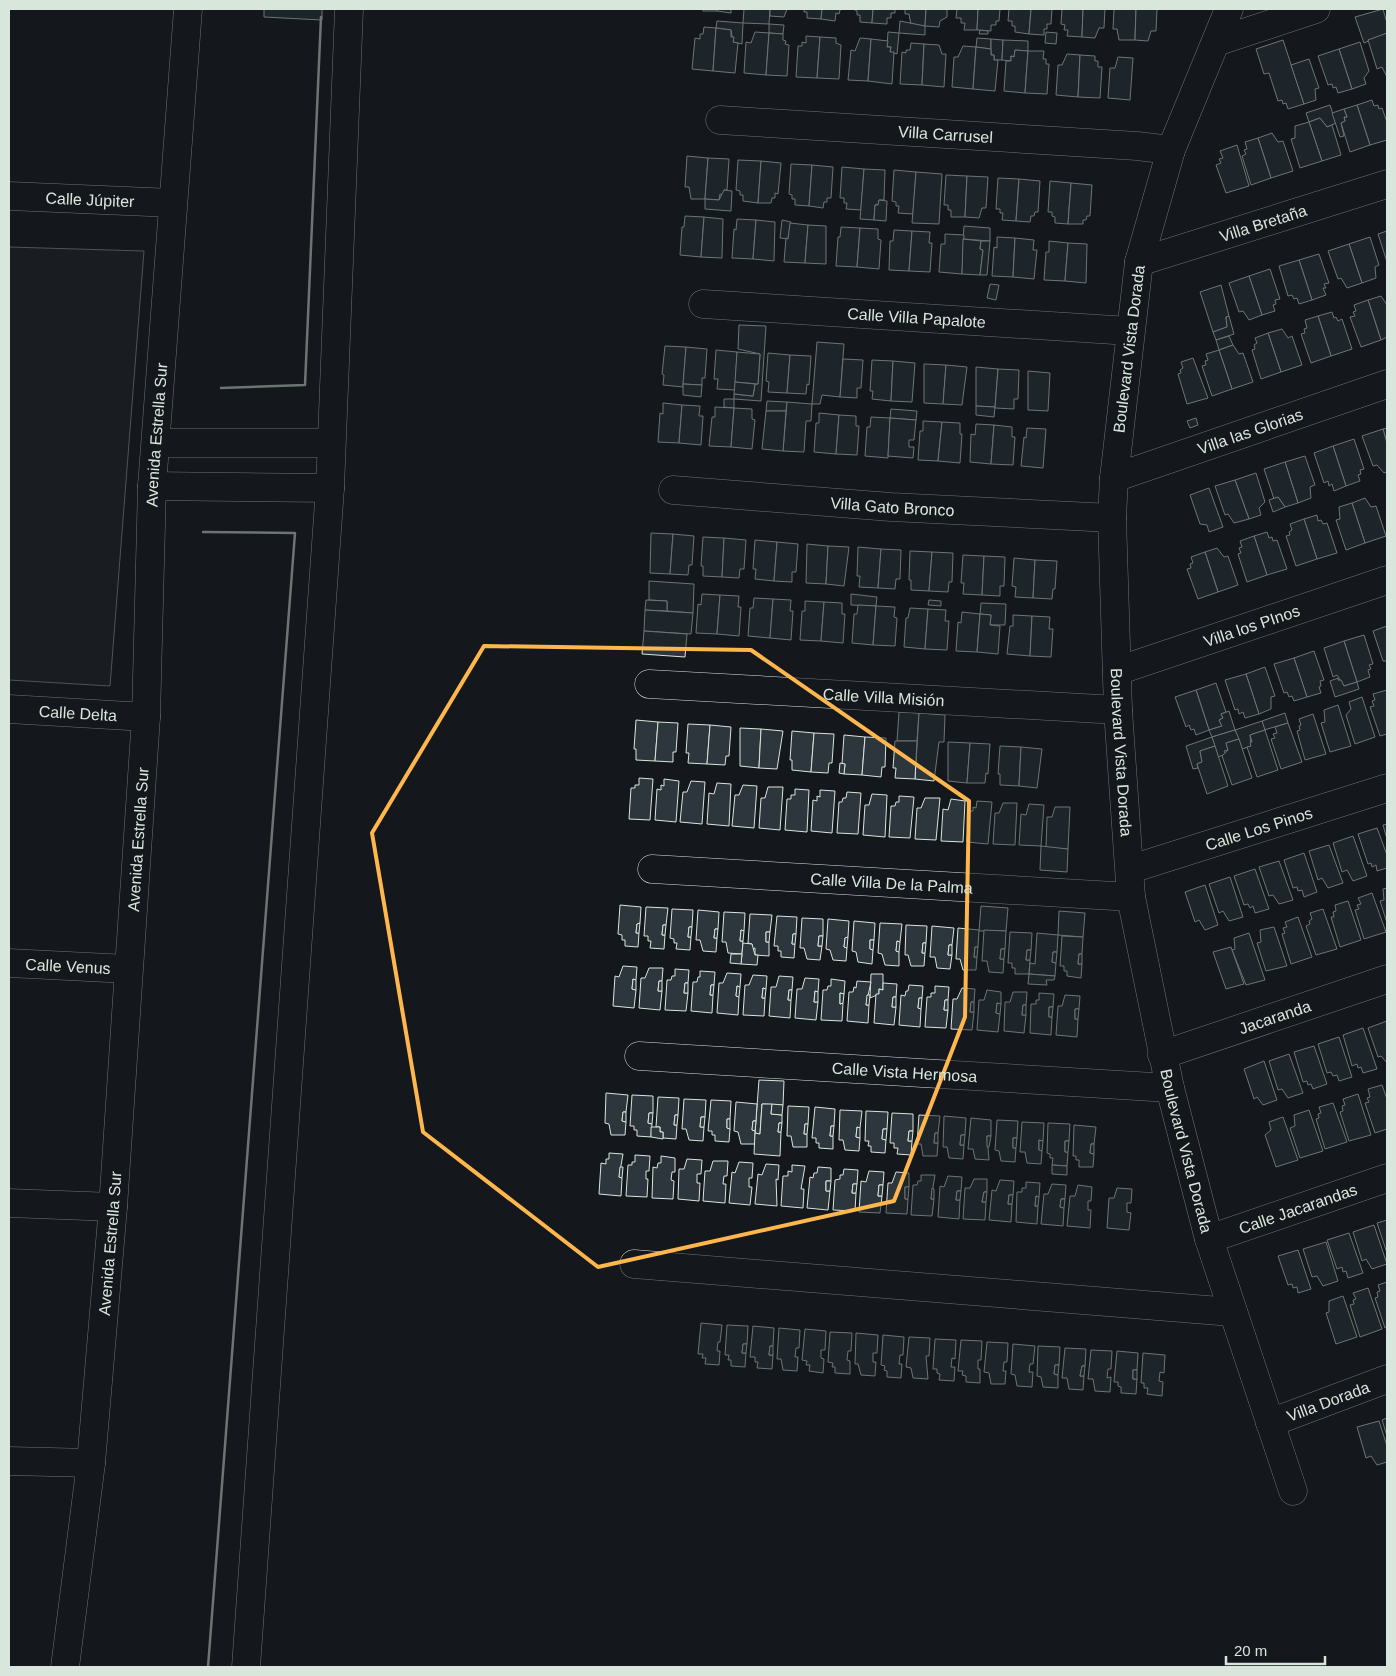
<svg xmlns="http://www.w3.org/2000/svg" width="1396" height="1676" font-family="Helvetica,sans-serif">
<style>
.green{fill:#202428;stroke:#939e99}
.building{fill:#2c363c;stroke:#d8e6dc}
.lines{fill:none;stroke-linecap:round;stroke-linejoin:round}
.street-casing{stroke:#d8e6dc;stroke-width:29}
.secondary-casing{stroke:#d8e6dc;stroke-width:29}
.street{stroke:#14181c;stroke-width:28}
.secondary{stroke:#14181c;stroke-width:28}
.wall{stroke:#d8e6dc;stroke-width:2.5}
.marked{fill:none;stroke:#ffb74d;stroke-width:4;stroke-linejoin:round}
.labels{text-anchor:middle;dominant-baseline:central;stroke-width:4;stroke-linejoin:round;paint-order:stroke}
.street-label{font-size:16px;fill:#d8e6dc;stroke:#14181c}
</style>
<rect width="100%" height="100%" fill="#14181c"/>
<!-- green -->
<polygon class="green" points="9,247 144,251 110,686 9,680"/>
<!-- building -->
<g class="building">
<polygon points="264,9 322,9 322,20 264,17"/>
<rect x="703" y="9" width="14" height="2"/>
<polygon points="717,9 731,9 731,13 717,11"/>
<polygon points="744,9 770,9 769,24 743,23"/>
<polygon points="770,9 787,9 784,17 770,16"/>
<polygon points="804,9 822,9 821,19 807,18 807,12 804,12"/>
<polygon points="822,9 843,9 840,10 839,14 836,13 835,21 821,19"/>
<polygon points="853,9 873,9 872,23 860,22 860,15 857,15 857,11"/>
<polygon points="873,9 895,9 895,13 891,13 891,18 887,18 887,24 872,23"/>
<polygon points="905,9 926,9 925,26 911,25 909,14 905,14"/>
<polygon points="926,9 947,9 947,17 940,21 939,27 925,26"/>
<polygon points="957,9 978,9 977,30 964,30 965,23 961,23 961,18 956,18"/>
<polygon points="978,9 1000,9 999,21 996,21 996,25 991,25 991,31 977,30"/>
<polygon points="1009,9 1031,9 1029,34 1015,32 1015,26 1012,26 1012,21 1008,21"/>
<polygon points="1031,9 1052,9 1051,24 1047,24 1047,29 1044,29 1044,35 1029,34"/>
<polygon points="1062,9 1083,9 1082,37 1067,36 1068,30 1064,30 1065,25 1061,24"/>
<polygon points="1083,9 1105,9 1104,28 1099,28 1095,38 1082,37"/>
<polygon points="1114,9 1136,9 1135,40 1119,40 1117,29 1113,29"/>
<polygon points="1136,9 1157,9 1156,31 1151,31 1148,41 1135,40"/>
<polygon points="1383,9 1387,23 1387,33 1364,43 1355,17"/>
<polygon points="717,21 743,23 742,44 733,42 731,30 716,28"/>
<polygon points="900,21 925,26 925,35 899,33"/>
<polygon points="769,24 784,25 783,34 769,33"/>
<polygon points="704,27 716,28 713,71 692,69 695,38 700,39 700,34 703,34"/>
<polygon points="716,28 731,30 731,37 734,37 733,42 738,43 735,73 713,71"/>
<polygon points="980,30 988,31 988,34 979,34"/>
<polygon points="755,32 769,33 766,75 744,73 746,42 751,43"/>
<polygon points="888,32 899,33 897,54 890,52 891,47 887,47"/>
<polygon points="1046,32 1057,33 1056,44 1045,43"/>
<polygon points="769,33 783,34 783,40 786,41 785,44 789,45 787,76 766,75"/>
<polygon points="1387,33 1387,77 1382,67 1377,69 1368,40"/>
<polygon points="806,36 820,37 817,78 796,77 798,46 802,46 802,42 806,43"/>
<polygon points="820,37 836,38 836,43 841,45 839,79 817,78"/>
<polygon points="860,38 871,39 868,81 848,80 851,50 855,51"/>
<polygon points="977,38 991,39 991,49 976,47"/>
<polygon points="871,39 888,41 887,47 891,47 890,52 894,52 892,84 868,81"/>
<polygon points="991,39 1003,40 1002,60 994,60 994,55 991,55"/>
<polygon points="1003,40 1028,41 1028,51 1015,50 1014,57 1011,56 1011,61 1002,60"/>
<polygon points="1283,40 1304,104 1288,109 1286,103 1283,104 1282,100 1278,101 1269,73 1264,74 1256,49"/>
<polygon points="1360,42 1369,71 1364,78 1366,84 1352,89 1339,49"/>
<polygon points="911,43 924,44 922,85 900,84 902,52 906,53 906,50 910,50"/>
<polygon points="924,44 939,45 942,54 946,54 944,87 922,85"/>
<polygon points="963,46 976,47 973,89 952,87 954,57 958,57"/>
<polygon points="976,47 991,49 991,55 994,55 994,60 998,60 995,91 973,89"/>
<polygon points="1339,49 1352,89 1338,93 1336,87 1333,88 1332,84 1328,85 1318,56"/>
<polygon points="1015,50 1028,51 1025,93 1004,91 1006,61 1011,61 1011,56 1014,57"/>
<polygon points="1028,51 1044,51 1043,59 1046,59 1046,64 1049,64 1047,94 1025,93"/>
<polygon points="1067,54 1080,55 1078,97 1056,95 1058,65 1062,65"/>
<polygon points="1080,55 1095,56 1095,61 1098,61 1098,67 1102,67 1100,98 1078,97"/>
<polygon points="1118,57 1133,58 1130,100 1108,98 1110,68 1115,68"/>
<polygon points="1309,59 1319,88 1315,89 1316,100 1304,104 1291,65"/>
<polygon points="1372,100 1374,106 1378,105 1379,109 1382,108 1387,122 1387,140 1370,145 1357,105"/>
<polygon points="1330,105 1336,123 1327,127 1320,118 1309,122 1306,113"/>
<polygon points="1357,105 1370,145 1350,152 1341,123 1345,121 1344,117 1347,117 1344,109"/>
<polygon points="1344,109 1347,117 1344,117 1345,121 1341,123 1344,136 1340,137 1332,113"/>
<polygon points="1320,118 1327,127 1332,125 1341,155 1322,161 1309,122"/>
<polygon points="1309,122 1322,161 1300,168 1291,139 1295,138 1295,126"/>
<polygon points="1272,133 1278,142 1283,141 1293,171 1271,178 1258,138"/>
<polygon points="1258,138 1271,178 1251,185 1242,156 1246,154 1244,150 1247,149 1245,142"/>
<polygon points="1237,145 1249,186 1226,193 1216,165 1221,163 1219,159 1223,158 1220,151"/>
<polygon points="687,156 708,158 705,199 691,199 689,187 685,187"/>
<polygon points="708,158 729,159 727,190 724,190 723,195 720,194 719,200 705,199"/>
<polygon points="738,160 761,161 758,203 743,201 743,195 740,195 740,191 736,190"/>
<polygon points="761,161 781,163 778,194 775,193 775,198 772,198 771,203 758,203"/>
<polygon points="791,164 812,165 809,206 795,205 795,199 792,199 792,195 789,194"/>
<polygon points="812,165 833,167 831,198 827,198 827,202 824,202 823,208 809,206"/>
<polygon points="842,167 864,169 861,210 846,209 847,203 844,203 844,198 840,198"/>
<polygon points="864,169 885,170 884,200 879,200 878,205 875,205 874,220 860,219"/>
<polygon points="894,170 916,172 913,214 898,213 899,206 896,206 896,202 892,201"/>
<polygon points="916,172 942,174 939,224 912,223"/>
<polygon points="946,175 967,176 965,217 951,217 951,210 948,210 948,205 944,205"/>
<polygon points="967,176 988,177 986,208 982,208 979,218 965,217"/>
<polygon points="998,178 1019,179 1016,221 1002,220 1003,213 1000,213 1000,209 996,209"/>
<polygon points="1019,179 1040,181 1038,212 1035,212 1034,216 1031,216 1030,222 1016,221"/>
<polygon points="1050,181 1071,183 1068,224 1055,223 1055,217 1052,216 1052,212 1048,212"/>
<polygon points="1071,183 1092,185 1090,216 1087,216 1086,220 1083,220 1083,224 1068,224"/>
<polygon points="724,190 732,191 731,211 705,209 705,199 719,200"/>
<polygon points="879,200 887,201 886,221 874,220 875,205 878,205"/>
<polygon points="685,216 704,217 701,257 680,255 682,227 684,227"/>
<polygon points="704,217 723,219 722,258 701,257"/>
<polygon points="737,219 756,220 753,259 732,258 734,229 736,230"/>
<polygon points="756,220 775,222 774,261 753,259"/>
<polygon points="782,220 791,222 788,239 780,238"/>
<polygon points="790,223 808,225 805,263 784,262 786,238 788,239"/>
<polygon points="808,225 826,226 826,264 805,263"/>
<polygon points="964,226 990,228 990,241 963,239"/>
<polygon points="841,227 860,228 857,267 836,266 838,237 840,237"/>
<polygon points="860,228 878,229 878,239 881,240 879,269 857,267"/>
<polygon points="894,230 912,231 909,271 889,270 890,241 893,241"/>
<polygon points="912,231 930,232 929,243 932,243 930,272 909,271"/>
<polygon points="1387,231 1387,262 1378,234"/>
<polygon points="945,234 964,235 962,274 939,272 941,244 945,244"/>
<polygon points="997,237 1015,238 1013,277 992,276 994,247 997,248"/>
<polygon points="1370,237 1379,265 1375,267 1376,278 1362,283 1349,244"/>
<polygon points="1015,238 1034,240 1033,250 1037,250 1034,279 1013,277"/>
<polygon points="963,239 981,241 980,249 983,250 980,275 962,274"/>
<polygon points="981,241 990,241 987,275 980,275 983,250 980,249"/>
<polygon points="1049,241 1068,243 1065,281 1044,280 1046,252 1049,252"/>
<polygon points="1068,243 1087,244 1086,283 1065,281"/>
<polygon points="1349,244 1362,283 1347,288 1341,278 1338,279 1328,251"/>
<polygon points="1319,254 1329,283 1324,284 1326,288 1323,288 1326,295 1312,300 1299,260"/>
<polygon points="1299,260 1312,300 1299,304 1297,298 1294,299 1292,295 1288,296 1279,266"/>
<polygon points="1270,269 1280,299 1275,300 1276,304 1273,305 1275,311 1262,315 1249,276"/>
<polygon points="1249,276 1262,315 1249,320 1243,311 1239,312 1229,283"/>
<polygon points="990,284 999,285 996,300 987,298"/>
<polygon points="1221,285 1229,316 1226,317 1227,327 1213,332 1200,292"/>
<polygon points="1381,296 1387,305 1387,337 1381,340 1368,300"/>
<polygon points="1368,300 1381,340 1361,347 1350,317 1355,316 1353,312 1356,311 1354,305"/>
<polygon points="1332,312 1334,318 1336,317 1338,321 1342,319 1352,349 1331,356 1318,316"/>
<polygon points="1229,316 1234,334 1216,340 1213,332 1227,327 1226,317"/>
<polygon points="1318,316 1331,356 1311,363 1301,334 1305,333 1304,329 1307,328 1305,320"/>
<polygon points="739,325 766,326 761,401 734,399 734,394 753,396 755,384 758,384 760,354 738,349"/>
<polygon points="1282,329 1288,338 1292,336 1302,365 1281,372 1268,333"/>
<polygon points="1268,333 1281,372 1261,379 1252,350 1255,349 1254,345 1257,343 1255,338"/>
<polygon points="1229,336 1233,345 1219,350 1216,340"/>
<polygon points="817,342 844,344 840,397 822,395 820,404 812,404"/>
<polygon points="1233,345 1239,354 1243,353 1253,382 1232,389 1219,350"/>
<polygon points="665,346 686,347 683,387 663,385 664,375 662,374"/>
<polygon points="686,347 707,349 705,378 702,378 702,385 683,384"/>
<polygon points="716,350 737,352 735,390 717,389 718,379 714,379"/>
<polygon points="1219,350 1232,389 1212,396 1202,366 1206,365 1205,361 1208,360 1206,354"/>
<polygon points="737,352 760,354 758,384 735,382"/>
<polygon points="768,353 790,355 787,393 768,392 769,382 766,381"/>
<polygon points="790,355 811,356 809,385 807,384 806,394 787,393"/>
<polygon points="1193,358 1208,398 1187,404 1178,374 1181,373 1180,370 1183,368 1181,362"/>
<polygon points="843,359 863,360 861,388 857,388 857,398 840,397"/>
<polygon points="872,360 893,361 891,401 872,399 873,391 870,391"/>
<polygon points="893,361 915,363 912,402 891,401"/>
<polygon points="924,364 946,365 943,404 924,403"/>
<polygon points="946,365 967,367 962,405 943,404"/>
<polygon points="976,367 998,369 995,407 976,406"/>
<polygon points="998,369 1019,370 1018,399 1014,399 1014,409 995,408"/>
<polygon points="1028,371 1050,373 1048,411 1028,410"/>
<polygon points="735,382 755,384 753,396 734,394"/>
<polygon points="683,384 702,385 701,397 683,395"/>
<polygon points="724,399 734,399 734,408 724,407"/>
<polygon points="767,401 787,402 786,411 766,411"/>
<polygon points="787,402 812,404 811,421 806,421 804,452 783,451"/>
<polygon points="663,403 682,405 679,443 658,442 660,413 663,414"/>
<polygon points="682,405 700,406 699,416 703,416 701,445 679,443"/>
<polygon points="976,406 995,407 994,417 976,415"/>
<polygon points="715,407 734,408 731,447 709,446 712,417 715,417"/>
<polygon points="734,408 752,409 752,419 755,420 752,449 731,447"/>
<polygon points="891,409 917,411 916,420 890,418"/>
<polygon points="766,411 786,411 783,451 762,449"/>
<polygon points="819,413 839,415 836,454 814,452 816,423 819,423"/>
<polygon points="839,415 856,416 856,426 859,426 857,455 836,454"/>
<polygon points="871,417 890,418 888,458 865,456 867,427 870,427"/>
<polygon points="890,418 916,420 914,440 909,440 909,447 914,447 913,458 888,456"/>
<polygon points="1196,418 1198,425 1190,428 1187,421"/>
<polygon points="923,421 942,422 938,461 918,460 920,431 923,431"/>
<polygon points="942,422 960,423 960,434 962,434 960,463 938,461"/>
<polygon points="976,424 994,425 991,464 970,462 971,434 975,435"/>
<polygon points="994,425 1012,427 1012,437 1015,437 1013,465 991,464"/>
<polygon points="1027,428 1046,429 1043,468 1021,466 1024,437 1026,438"/>
<polygon points="1387,428 1387,443 1383,429"/>
<polygon points="1383,429 1387,443 1387,472 1384,473 1377,465 1373,466 1362,436"/>
<polygon points="1354,439 1364,469 1360,470 1361,474 1358,475 1360,481 1346,486 1333,446"/>
<polygon points="1333,446 1346,486 1334,491 1332,484 1329,486 1328,481 1324,483 1314,453"/>
<polygon points="1305,456 1315,485 1310,487 1311,498 1298,503 1285,462"/>
<polygon points="1285,462 1298,503 1285,507 1278,497 1274,499 1264,469"/>
<polygon points="1256,473 1265,502 1259,508 1261,515 1249,519 1235,480"/>
<polygon points="1235,480 1249,519 1234,523 1228,514 1225,515 1215,486"/>
<polygon points="1209,488 1223,527 1209,532 1207,525 1200,524 1190,495"/>
<polygon points="1278,497 1285,507 1273,512 1269,500"/>
<polygon points="1365,498 1371,507 1376,506 1386,536 1365,543 1352,503"/>
<polygon points="1352,503 1365,543 1346,550 1336,520 1340,519 1339,507"/>
<polygon points="1317,515 1318,521 1321,520 1323,524 1327,523 1337,553 1317,559 1304,519"/>
<polygon points="1304,519 1317,559 1296,566 1286,536 1290,535 1289,532 1292,530 1290,524"/>
<polygon points="1267,532 1269,538 1272,537 1273,541 1277,540 1287,569 1267,575 1254,536"/>
<polygon points="651,533 673,534 670,574 650,573"/>
<polygon points="673,534 694,536 692,565 689,565 688,575 670,574"/>
<polygon points="1254,536 1267,575 1247,582 1238,554 1241,553 1239,548 1242,547 1240,541"/>
<polygon points="703,537 724,538 722,577 703,576 703,566 701,566"/>
<polygon points="724,538 746,540 744,569 740,569 739,578 722,577"/>
<polygon points="755,540 777,542 774,581 755,579 756,569 753,569"/>
<polygon points="777,542 798,544 796,572 792,572 792,582 774,581"/>
<polygon points="807,544 828,546 826,584 806,583"/>
<polygon points="828,546 849,547 844,586 826,584"/>
<polygon points="858,547 881,549 878,588 859,587 860,576 857,576"/>
<polygon points="1217,548 1224,557 1228,556 1238,585 1218,592 1205,552"/>
<polygon points="881,549 901,550 900,579 896,579 895,589 878,588"/>
<polygon points="910,551 932,552 929,591 911,590 911,580 909,580"/>
<polygon points="932,552 953,553 952,582 949,582 948,592 929,591"/>
<polygon points="1205,552 1218,592 1198,599 1187,569 1191,568 1190,564 1193,563 1191,557"/>
<polygon points="963,555 984,556 982,595 963,594 964,583 961,583"/>
<polygon points="984,556 1005,557 1004,586 1000,586 1000,596 982,595"/>
<polygon points="1014,558 1035,560 1033,598 1015,597 1016,587 1012,586"/>
<polygon points="1035,560 1057,561 1055,589 1053,589 1052,599 1033,598"/>
<polygon points="649,581 694,584 693,613 667,611 667,601 649,600"/>
<polygon points="702,594 720,595 717,634 696,633 698,604 701,605"/>
<polygon points="851,594 877,597 876,606 851,605"/>
<polygon points="720,595 739,596 738,607 741,607 739,636 717,634"/>
<polygon points="754,598 773,599 770,638 748,636 750,608 753,608"/>
<polygon points="773,599 791,600 790,611 793,611 791,640 770,638"/>
<polygon points="646,600 667,601 667,611 645,610"/>
<polygon points="929,600 941,601 941,606 928,605"/>
<polygon points="805,601 824,602 821,641 800,640 802,611 805,611"/>
<polygon points="824,602 842,603 842,614 845,614 843,643 821,641"/>
<polygon points="981,603 1006,604 1005,625 990,625 991,615 980,614"/>
<polygon points="858,605 876,606 873,645 852,643 854,614 857,614"/>
<polygon points="876,606 895,607 894,617 897,618 895,646 873,645"/>
<polygon points="910,608 928,609 925,649 904,647 906,618 908,618"/>
<polygon points="928,609 946,610 945,621 949,621 947,650 925,649"/>
<polygon points="645,610 693,613 691,634 644,631"/>
<polygon points="962,612 980,614 977,652 956,651 958,622 961,623"/>
<polygon points="980,614 991,615 990,625 1000,626 998,654 977,652"/>
<polygon points="1013,615 1032,616 1030,656 1007,654 1010,626 1013,626"/>
<polygon points="1032,616 1050,617 1049,629 1053,629 1051,657 1030,656"/>
<polygon points="1387,626 1387,661 1383,661 1373,631"/>
<polygon points="644,631 687,634 685,657 642,654"/>
<polygon points="1364,635 1373,664 1369,665 1371,669 1368,670 1370,677 1357,682 1344,641"/>
<polygon points="1344,641 1357,682 1344,686 1337,675 1333,677 1324,648"/>
<polygon points="1314,651 1324,680 1320,681 1321,686 1319,687 1321,693 1307,697 1294,658"/>
<polygon points="1294,658 1307,697 1294,701 1292,696 1289,697 1287,692 1284,693 1274,664"/>
<polygon points="1265,667 1275,696 1271,697 1271,709 1259,714 1246,674"/>
<polygon points="1246,674 1259,714 1245,718 1243,712 1239,714 1238,709 1235,710 1225,680"/>
<polygon points="1338,678 1338,680 1341,680 1344,686 1357,682 1359,689 1335,697 1330,681"/>
<polygon points="1216,683 1226,712 1221,714 1223,718 1219,720 1222,726 1209,730 1196,690"/>
<polygon points="1196,690 1209,730 1196,735 1194,729 1191,730 1189,725 1186,727 1175,697"/>
<polygon points="1387,690 1387,734 1380,736 1370,707 1374,706 1372,701 1375,700 1373,694"/>
<polygon points="1362,697 1375,737 1355,744 1346,715 1351,709 1349,702"/>
<polygon points="1338,705 1351,746 1330,752 1321,723 1325,722 1324,710"/>
<polygon points="1229,711 1235,730 1212,737 1209,730 1222,726 1219,720 1223,718 1221,714"/>
<polygon points="899,712 919,713 917,741 897,741"/>
<polygon points="919,713 945,715 944,742 939,742 934,781 915,779"/>
<polygon points="1285,713 1288,723 1264,730 1262,721"/>
<polygon points="1313,714 1326,754 1305,760 1297,731 1300,730 1299,726 1301,725 1299,719"/>
<polygon points="636,720 658,722 655,761 636,760 636,749 634,749"/>
<polygon points="1262,721 1265,730 1250,735 1251,746 1242,749 1235,730"/>
<polygon points="658,722 678,723 676,752 673,752 673,762 655,761"/>
<polygon points="1288,723 1302,762 1281,769 1271,739 1275,738 1273,734 1277,733 1275,727"/>
<polygon points="688,724 710,725 707,764 688,763 689,753 686,753"/>
<polygon points="710,725 731,727 729,756 726,756 725,765 707,764"/>
<polygon points="740,728 761,729 759,768 740,766"/>
<polygon points="761,729 783,731 777,769 759,768"/>
<polygon points="1235,730 1239,739 1226,743 1228,750 1224,751 1226,754 1218,757 1212,737"/>
<polygon points="1265,730 1278,770 1257,777 1247,747 1251,746 1250,743 1252,742 1250,735"/>
<polygon points="792,731 814,733 811,772 792,770 792,760 790,760"/>
<polygon points="814,733 834,734 832,763 829,763 828,773 811,772"/>
<polygon points="844,735 865,737 862,775 844,774 845,764 842,764"/>
<polygon points="865,737 886,738 885,767 882,767 881,777 862,775"/>
<polygon points="1212,737 1215,746 1200,751 1202,762 1197,764 1198,768 1193,769 1186,746"/>
<polygon points="1239,739 1252,778 1232,785 1222,756 1228,750 1226,743"/>
<polygon points="895,741 917,741 915,779 895,778 896,768 893,768"/>
<polygon points="948,742 970,743 967,783 948,781"/>
<polygon points="970,743 990,744 988,774 986,773 985,783 967,783"/>
<polygon points="1000,746 1021,747 1019,786 1000,785 1000,774 998,774"/>
<polygon points="1215,746 1228,786 1207,794 1197,764 1202,762 1200,751"/>
<polygon points="1021,747 1042,749 1037,788 1019,786"/>
<polygon points="840,763 845,764 844,774 839,773"/>
<polygon points="639,778 653,779 650,820 629,819 631,788 635,788 635,785 639,785"/>
<polygon points="664,779 679,781 676,822 655,820 657,789 661,790 661,785 664,786"/>
<polygon points="691,781 705,782 702,824 680,822 683,792 687,792"/>
<polygon points="717,783 731,784 729,826 707,824 709,793 714,794"/>
<polygon points="743,785 757,786 754,828 732,826 735,795 739,795"/>
<polygon points="768,787 783,787 780,830 759,828 761,798 765,798"/>
<polygon points="795,789 809,790 807,832 785,830 787,799 791,799 791,795 795,795"/>
<polygon points="820,790 835,791 832,833 811,831 813,800 817,801 817,796 820,797"/>
<polygon points="847,792 861,793 858,834 837,833 839,802 842,802 843,798 846,798"/>
<polygon points="872,794 887,795 885,837 863,835 865,805 869,805"/>
<polygon points="899,796 914,797 910,838 889,837 891,806 895,806 896,802 899,802"/>
<polygon points="925,798 940,798 936,840 915,839 917,808 921,808"/>
<polygon points="951,799 965,801 963,842 941,841 943,809 948,810"/>
<polygon points="977,801 992,802 988,844 967,842 969,811 973,811 973,807 976,808"/>
<polygon points="1003,803 1017,803 1015,845 993,844 995,813 999,813"/>
<polygon points="1029,804 1044,805 1041,846 1019,845 1021,814 1026,815"/>
<polygon points="1055,807 1070,807 1068,849 1046,848 1047,817 1052,817"/>
<polygon points="1387,824 1387,839 1383,825"/>
<polygon points="1377,828 1387,855 1387,868 1377,871 1376,865 1372,867 1371,863 1368,864 1358,834"/>
<polygon points="1353,836 1367,876 1353,881 1347,870 1342,872 1333,843"/>
<polygon points="1329,845 1343,883 1328,888 1322,878 1318,880 1309,851"/>
<polygon points="1041,846 1068,849 1067,872 1040,870"/>
<polygon points="1304,853 1317,892 1304,897 1302,890 1298,891 1297,887 1293,888 1284,860"/>
<polygon points="1279,861 1293,900 1279,904 1273,895 1269,896 1259,867"/>
<polygon points="1255,869 1269,909 1255,913 1253,906 1250,908 1248,904 1244,905 1234,876"/>
<polygon points="1230,877 1243,917 1229,921 1223,911 1219,913 1209,884"/>
<polygon points="1205,885 1218,925 1205,930 1199,920 1195,922 1185,892"/>
<polygon points="1387,888 1387,923 1380,901 1384,900 1383,889"/>
<polygon points="1372,893 1386,932 1364,939 1355,910 1359,909 1357,905 1361,904 1358,898"/>
<polygon points="1348,901 1361,940 1340,947 1331,917 1334,917 1333,912 1336,911 1335,905"/>
<polygon points="620,905 641,907 640,923 637,924 636,933 639,933 638,947 625,946 625,940 622,940 622,935 618,934"/>
<polygon points="981,906 1008,908 1006,931 979,931"/>
<polygon points="646,907 668,908 666,925 663,925 662,935 665,935 664,949 650,948 651,941 648,941 648,936 644,936"/>
<polygon points="672,909 693,910 692,927 689,927 688,937 691,937 690,950 676,949 677,943 674,943 674,939 670,938"/>
<polygon points="1323,909 1337,949 1316,955 1306,926 1310,924 1309,921 1312,919 1310,913"/>
<polygon points="698,910 719,912 718,929 715,929 714,938 717,938 716,952 703,951 700,940 696,940"/>
<polygon points="1059,911 1085,913 1083,937 1058,935"/>
<polygon points="724,912 745,913 744,931 741,930 740,941 743,941 742,954 728,953 726,942 722,942"/>
<polygon points="750,914 772,915 770,932 766,932 766,942 769,942 769,956 755,955 755,948 752,949 752,944 748,943"/>
<polygon points="777,916 797,917 796,934 793,934 792,944 795,944 794,958 781,957 781,951 778,951 778,946 774,946"/>
<polygon points="1298,917 1312,957 1291,964 1282,934 1285,933 1283,928 1287,927 1285,922"/>
<polygon points="802,918 823,919 823,936 819,936 818,946 822,946 820,960 807,959 804,948 800,948"/>
<polygon points="828,919 849,921 848,937 845,938 844,947 847,948 846,961 833,960 830,950 826,949"/>
<polygon points="854,921 875,923 874,940 870,940 870,949 873,950 872,964 858,962 856,952 852,951"/>
<polygon points="640,923 639,933 636,933 637,924"/>
<polygon points="880,923 902,924 900,942 897,941 896,951 899,952 899,966 885,965 882,954 878,953"/>
<polygon points="663,925 666,925 665,935 662,935"/>
<polygon points="906,925 927,926 926,943 923,943 922,953 925,953 924,966 911,966 908,955 905,955"/>
<polygon points="932,926 954,928 952,945 949,945 948,955 952,955 950,969 937,968 935,957 930,957"/>
<polygon points="689,927 692,927 691,937 688,937"/>
<polygon points="1274,927 1287,966 1266,971 1257,943 1261,942 1260,930"/>
<polygon points="958,928 979,930 978,947 975,947 974,957 977,957 976,970 963,970 960,959 956,959"/>
<polygon points="715,929 718,929 717,938 714,938"/>
<polygon points="741,930 744,931 743,941 740,941"/>
<polygon points="984,930 1006,931 1005,949 1001,949 1000,959 1004,959 1003,973 989,972 987,961 982,961"/>
<polygon points="766,932 770,932 769,942 766,942"/>
<polygon points="1010,932 1032,933 1031,950 1027,950 1026,960 1030,960 1029,974 1015,974 1015,968 1012,968 1012,963 1008,963"/>
<polygon points="1037,933 1058,935 1057,952 1053,952 1052,962 1056,963 1055,976 1029,974 1030,963 1035,964"/>
<polygon points="1249,933 1265,980 1246,985 1232,950 1235,949 1234,938"/>
<polygon points="793,934 796,934 795,944 792,944"/>
<polygon points="819,936 823,936 822,946 818,946"/>
<polygon points="1062,936 1083,937 1082,954 1079,954 1078,964 1082,964 1081,978 1067,976 1067,971 1064,971 1064,966 1060,966"/>
<polygon points="848,937 847,948 844,947 845,938"/>
<polygon points="870,940 874,940 873,950 870,949"/>
<polygon points="897,941 900,942 899,952 896,951"/>
<polygon points="743,943 752,944 755,955 758,955 757,965 741,964"/>
<polygon points="923,943 926,943 925,953 922,953"/>
<polygon points="949,945 952,945 952,955 948,955"/>
<polygon points="975,947 978,947 977,957 974,957"/>
<polygon points="1231,947 1244,984 1226,989 1213,952"/>
<polygon points="1001,949 1005,949 1004,959 1000,959"/>
<polygon points="1027,950 1031,950 1030,960 1026,960"/>
<polygon points="1053,952 1057,952 1056,963 1052,962"/>
<polygon points="731,954 742,954 741,964 730,963"/>
<polygon points="1079,954 1082,954 1082,964 1078,964"/>
<polygon points="623,966 637,967 636,980 633,979 632,989 636,990 634,1008 613,1006 615,976 619,977"/>
<polygon points="649,968 663,968 662,981 659,981 658,991 662,991 660,1010 639,1008 641,978 645,978"/>
<polygon points="675,969 689,970 688,983 685,983 684,993 688,993 686,1011 665,1010 667,980 671,980 672,976 675,976"/>
<polygon points="700,971 715,972 714,985 711,985 710,995 713,995 712,1013 691,1011 693,982 697,982 698,977 700,977"/>
<polygon points="727,973 741,974 740,987 737,986 736,996 739,997 738,1015 717,1013 719,983 723,983"/>
<polygon points="871,974 883,974 883,990 879,989 879,994 870,998"/>
<polygon points="1029,974 1055,976 1054,980 1046,980 1047,985 1028,984"/>
<polygon points="753,975 767,976 766,989 763,988 762,998 765,998 764,1016 743,1015 745,985 749,985"/>
<polygon points="779,976 793,977 792,990 789,990 788,1000 791,1000 790,1018 769,1016 771,987 776,987"/>
<polygon points="805,978 819,979 818,992 815,991 814,1002 818,1002 816,1020 795,1018 797,989 802,989"/>
<polygon points="633,979 636,980 636,990 632,989"/>
<polygon points="831,979 845,981 844,994 840,993 840,1004 843,1003 842,1021 821,1020 823,990 827,990 828,986 831,986"/>
<polygon points="659,981 662,981 662,991 658,991"/>
<polygon points="857,981 871,982 866,1005 869,1005 868,1023 847,1021 849,992 853,992 854,987 856,988"/>
<polygon points="685,983 688,983 688,993 684,993"/>
<polygon points="883,983 897,984 896,997 893,997 892,1007 896,1007 894,1025 874,1023 876,994 879,994 879,989 883,990"/>
<polygon points="711,985 714,985 713,995 710,995"/>
<polygon points="909,985 923,986 922,998 919,998 918,1008 921,1009 920,1027 899,1025 901,995 905,996 906,991 908,991"/>
<polygon points="737,986 740,987 739,997 736,996"/>
<polygon points="935,986 949,987 948,1000 945,1000 944,1010 948,1010 946,1028 925,1027 927,997 931,997 931,993 935,993"/>
<polygon points="763,988 766,989 765,998 762,998"/>
<polygon points="962,988 975,989 974,1002 971,1002 970,1012 974,1012 972,1030 951,1029 953,999 957,999"/>
<polygon points="789,990 792,990 791,1000 788,1000"/>
<polygon points="987,990 1001,992 1001,1004 997,1003 996,1013 1000,1014 998,1032 977,1030 979,1000 984,1000"/>
<polygon points="815,991 818,992 818,1002 814,1002"/>
<polygon points="1013,992 1027,992 1026,1005 1023,1005 1022,1015 1026,1015 1024,1033 1004,1031 1005,1002 1010,1002"/>
<polygon points="840,993 844,994 843,1003 840,1004"/>
<polygon points="1039,993 1054,994 1053,1007 1049,1007 1049,1017 1052,1017 1051,1035 1030,1033 1031,1004 1036,1004 1036,1000 1039,1000"/>
<polygon points="867,995 870,995 869,1005 866,1005"/>
<polygon points="1065,995 1080,996 1079,1009 1075,1009 1075,1019 1078,1019 1077,1037 1056,1035 1058,1006 1062,1006"/>
<polygon points="893,997 896,997 896,1007 892,1007"/>
<polygon points="919,998 922,998 921,1009 918,1008"/>
<polygon points="945,1000 948,1000 948,1010 944,1010"/>
<polygon points="971,1002 974,1002 974,1012 970,1012"/>
<polygon points="997,1003 1001,1004 1000,1014 996,1013"/>
<polygon points="1023,1005 1026,1005 1026,1015 1022,1015"/>
<polygon points="1049,1007 1053,1007 1052,1017 1049,1017"/>
<polygon points="1075,1009 1079,1009 1078,1019 1075,1019"/>
<polygon points="1387,1021 1387,1063 1381,1056 1378,1057 1368,1028"/>
<polygon points="1363,1028 1377,1069 1363,1073 1361,1067 1358,1068 1357,1064 1352,1066 1343,1035"/>
<polygon points="1339,1037 1352,1077 1339,1081 1337,1075 1333,1076 1331,1072 1327,1073 1318,1044"/>
<polygon points="1314,1046 1327,1084 1313,1089 1311,1084 1308,1085 1307,1081 1303,1082 1294,1052"/>
<polygon points="1289,1054 1303,1093 1288,1098 1282,1089 1278,1090 1269,1061"/>
<polygon points="1264,1061 1277,1100 1263,1105 1257,1097 1254,1099 1244,1069"/>
<polygon points="759,1080 784,1081 783,1105 762,1104 760,1134 755,1133"/>
<polygon points="1382,1085 1387,1099 1387,1129 1375,1133 1365,1103 1369,1102 1367,1098 1370,1097 1368,1089"/>
<polygon points="606,1093 628,1095 626,1112 623,1112 622,1121 626,1122 625,1135 611,1135 609,1124 605,1123"/>
<polygon points="1358,1094 1371,1135 1349,1141 1340,1112 1343,1111 1342,1106 1345,1105 1343,1099"/>
<polygon points="632,1095 653,1096 653,1113 649,1113 648,1123 652,1124 651,1137 637,1136 637,1130 634,1130 634,1126 630,1126"/>
<polygon points="658,1097 679,1098 678,1115 675,1115 674,1125 677,1125 676,1139 663,1138 663,1132 660,1132 660,1127 656,1127"/>
<polygon points="684,1099 706,1100 705,1117 701,1117 700,1127 704,1127 703,1141 689,1140 686,1129 682,1129"/>
<polygon points="711,1100 731,1101 730,1119 727,1119 727,1128 730,1129 729,1142 715,1141 715,1135 712,1135 712,1131 708,1131"/>
<polygon points="736,1102 757,1104 756,1121 753,1121 752,1130 755,1131 755,1144 741,1144 738,1132 734,1131"/>
<polygon points="1333,1103 1347,1142 1325,1149 1316,1119 1319,1118 1318,1114 1321,1113 1319,1107"/>
<polygon points="762,1104 772,1104 771,1114 782,1115 782,1123 779,1123 778,1132 781,1132 780,1156 754,1154 755,1133 760,1134"/>
<polygon points="772,1104 783,1105 782,1115 771,1114"/>
<polygon points="788,1106 809,1107 808,1124 805,1124 804,1134 807,1134 807,1147 793,1147 791,1136 787,1136"/>
<polygon points="815,1107 835,1109 834,1126 831,1126 830,1136 833,1136 833,1149 819,1148 819,1143 816,1143 816,1138 812,1138"/>
<polygon points="840,1110 862,1111 860,1128 857,1127 856,1137 860,1138 859,1151 845,1150 843,1140 839,1140"/>
<polygon points="1309,1110 1323,1151 1300,1158 1290,1128 1295,1126 1294,1115"/>
<polygon points="866,1111 888,1112 887,1129 883,1129 882,1139 886,1140 885,1153 871,1152 871,1146 868,1146 869,1141 865,1141"/>
<polygon points="623,1112 626,1112 626,1122 622,1121"/>
<polygon points="649,1113 653,1113 652,1124 648,1123"/>
<polygon points="892,1113 913,1114 913,1131 909,1131 908,1141 912,1141 911,1155 897,1154 898,1148 894,1148 894,1143 890,1143"/>
<polygon points="675,1115 678,1115 677,1125 674,1125"/>
<polygon points="919,1115 940,1116 938,1133 935,1133 934,1143 938,1143 937,1156 923,1156 921,1144 917,1144"/>
<polygon points="944,1116 966,1118 965,1135 961,1135 960,1145 964,1145 963,1159 949,1158 947,1147 943,1147"/>
<polygon points="701,1117 705,1117 704,1127 700,1127"/>
<polygon points="1283,1117 1298,1160 1276,1167 1265,1135 1271,1130 1269,1122"/>
<polygon points="971,1118 991,1120 991,1136 987,1136 989,1160 975,1159 973,1149 968,1149"/>
<polygon points="727,1119 730,1119 730,1129 727,1128"/>
<polygon points="997,1120 1018,1121 1017,1138 1013,1138 1013,1148 1016,1148 1015,1162 1001,1161 999,1151 995,1150"/>
<polygon points="753,1121 756,1121 755,1131 752,1130"/>
<polygon points="1022,1122 1044,1123 1043,1141 1039,1140 1039,1150 1042,1151 1041,1164 1027,1163 1025,1152 1020,1152"/>
<polygon points="779,1123 782,1123 781,1132 778,1132"/>
<polygon points="1048,1123 1070,1124 1069,1141 1065,1141 1065,1152 1068,1152 1067,1166 1052,1165 1053,1158 1050,1158 1050,1154 1047,1153"/>
<polygon points="805,1124 808,1124 807,1134 804,1134"/>
<polygon points="1074,1125 1096,1127 1094,1144 1091,1144 1090,1153 1094,1154 1093,1167 1079,1167 1079,1160 1076,1160 1076,1156 1073,1156"/>
<polygon points="831,1126 834,1126 833,1136 830,1136"/>
<polygon points="651,1127 660,1127 660,1132 663,1132 663,1139 651,1137"/>
<polygon points="857,1127 860,1128 860,1138 856,1137"/>
<polygon points="883,1129 887,1129 886,1140 882,1139"/>
<polygon points="909,1131 913,1131 912,1141 908,1141"/>
<polygon points="935,1133 938,1133 938,1143 934,1143"/>
<polygon points="961,1135 965,1135 964,1145 960,1145"/>
<polygon points="987,1136 991,1136 989,1147 987,1147"/>
<polygon points="1013,1138 1017,1138 1016,1148 1013,1148"/>
<polygon points="1039,1140 1043,1141 1042,1151 1039,1150"/>
<polygon points="1065,1141 1069,1141 1068,1152 1065,1152"/>
<polygon points="1091,1144 1094,1144 1094,1154 1090,1153"/>
<polygon points="609,1153 623,1154 619,1177 622,1178 621,1196 599,1194 601,1163 606,1164 606,1159 609,1159"/>
<polygon points="635,1155 650,1156 649,1171 646,1171 646,1179 648,1179 647,1197 626,1196 628,1165 632,1165 632,1162 635,1162"/>
<polygon points="661,1156 675,1158 675,1172 672,1172 671,1180 674,1181 673,1199 652,1198 653,1167 657,1168 658,1163 661,1163"/>
<polygon points="687,1159 702,1160 701,1174 697,1174 697,1183 700,1183 699,1201 678,1199 679,1169 684,1169"/>
<polygon points="713,1161 728,1161 727,1176 724,1176 723,1184 726,1184 725,1203 703,1201 705,1171 710,1171"/>
<polygon points="739,1162 753,1163 752,1178 749,1178 749,1187 752,1187 750,1205 729,1203 732,1172 735,1173"/>
<polygon points="766,1164 779,1165 778,1180 776,1179 777,1206 755,1204 758,1174 762,1175"/>
<polygon points="792,1165 805,1166 801,1189 804,1189 803,1208 781,1206 783,1176 788,1176 788,1171 792,1172"/>
<polygon points="1052,1165 1067,1166 1067,1175 1052,1174"/>
<polygon points="620,1167 623,1167 622,1178 619,1177"/>
<polygon points="818,1167 831,1168 831,1181 826,1181 826,1191 830,1191 828,1210 807,1208 810,1177 813,1178 814,1173 817,1173"/>
<polygon points="844,1169 858,1170 857,1184 853,1184 852,1193 856,1193 855,1211 833,1210 835,1180 840,1179 840,1175 843,1175"/>
<polygon points="869,1171 884,1172 883,1185 879,1185 878,1196 882,1196 880,1213 859,1212 861,1181 866,1182"/>
<polygon points="896,1172 909,1173 909,1187 905,1187 905,1199 908,1199 907,1214 886,1213 888,1183 892,1183"/>
<polygon points="921,1175 935,1175 931,1199 934,1199 932,1216 911,1215 913,1185 917,1185 918,1181 921,1181"/>
<polygon points="948,1176 962,1177 961,1191 957,1191 956,1200 960,1200 959,1219 938,1217 940,1186 944,1187"/>
<polygon points="974,1179 987,1179 987,1192 984,1192 982,1202 986,1202 985,1220 963,1219 965,1188 970,1188"/>
<polygon points="1000,1180 1014,1181 1013,1195 1009,1195 1008,1204 1012,1204 1011,1222 989,1220 992,1190 996,1191"/>
<polygon points="826,1181 831,1181 830,1191 826,1191"/>
<polygon points="1026,1182 1040,1183 1039,1197 1036,1196 1035,1206 1038,1206 1037,1224 1016,1222 1017,1192 1022,1192 1022,1188 1026,1188"/>
<polygon points="853,1184 857,1184 856,1193 852,1193"/>
<polygon points="1052,1184 1066,1185 1065,1199 1061,1199 1060,1207 1064,1208 1063,1226 1041,1224 1044,1194 1048,1194"/>
<polygon points="879,1185 883,1185 882,1196 878,1196"/>
<polygon points="1078,1185 1092,1187 1091,1201 1088,1201 1088,1210 1091,1210 1090,1228 1067,1226 1070,1196 1075,1196"/>
<polygon points="905,1187 909,1187 908,1199 905,1199"/>
<polygon points="932,1188 934,1189 934,1199 931,1199"/>
<polygon points="1117,1188 1132,1189 1131,1203 1127,1203 1127,1212 1131,1213 1129,1230 1107,1228 1109,1198 1114,1198"/>
<polygon points="957,1191 961,1191 960,1200 956,1200"/>
<polygon points="984,1192 987,1192 986,1202 982,1202"/>
<polygon points="1009,1195 1013,1195 1012,1204 1008,1204"/>
<polygon points="1036,1196 1039,1197 1038,1206 1035,1206"/>
<polygon points="1061,1199 1065,1199 1064,1208 1060,1207"/>
<polygon points="1387,1220 1387,1253 1377,1223"/>
<polygon points="1374,1225 1387,1264 1372,1269 1366,1259 1362,1261 1353,1232"/>
<polygon points="1349,1233 1363,1273 1348,1278 1346,1271 1343,1272 1342,1267 1337,1269 1327,1240"/>
<polygon points="1326,1242 1338,1281 1323,1286 1317,1276 1312,1277 1303,1249"/>
<polygon points="1298,1250 1311,1289 1298,1293 1297,1287 1293,1288 1292,1284 1288,1285 1278,1256"/>
<polygon points="1387,1282 1387,1327 1385,1328 1375,1298 1378,1297 1377,1292 1380,1291 1378,1285"/>
<polygon points="1368,1288 1382,1329 1360,1337 1350,1305 1354,1304 1353,1300 1356,1299 1353,1293"/>
<polygon points="1343,1296 1357,1337 1336,1344 1326,1313 1329,1312 1329,1301"/>
<polygon points="701,1323 722,1325 720,1342 718,1342 717,1351 720,1351 719,1365 705,1364 706,1358 702,1358 703,1354 698,1354"/>
<polygon points="727,1325 748,1326 747,1344 743,1344 742,1353 746,1353 745,1367 731,1366 731,1360 728,1360 729,1355 725,1355"/>
<polygon points="753,1326 774,1328 773,1346 770,1346 769,1355 773,1355 772,1369 757,1368 758,1362 755,1362 755,1357 750,1357"/>
<polygon points="779,1328 800,1330 799,1348 796,1348 795,1357 798,1357 797,1371 783,1370 781,1359 777,1359"/>
<polygon points="805,1329 826,1331 825,1350 821,1350 821,1358 824,1359 823,1373 809,1371 810,1365 806,1365 807,1361 802,1360"/>
<polygon points="830,1332 852,1333 851,1351 848,1351 847,1360 850,1361 850,1374 835,1373 835,1367 832,1367 833,1363 828,1362"/>
<polygon points="856,1333 878,1335 877,1353 873,1353 873,1362 876,1362 875,1376 861,1375 858,1364 855,1364"/>
<polygon points="883,1335 904,1337 903,1355 900,1355 899,1364 902,1364 901,1378 887,1377 887,1371 884,1370 885,1366 881,1365"/>
<polygon points="909,1337 930,1338 929,1356 926,1356 928,1379 913,1378 911,1368 906,1367"/>
<polygon points="935,1339 956,1340 955,1359 952,1358 951,1367 955,1367 954,1381 939,1380 940,1374 937,1373 937,1369 933,1369"/>
<polygon points="961,1340 982,1341 981,1360 978,1360 978,1369 980,1369 980,1383 966,1382 966,1376 962,1375 963,1371 958,1371"/>
<polygon points="987,1342 1008,1343 1007,1362 1004,1362 1003,1371 1006,1371 1005,1384 991,1384 989,1373 984,1372"/>
<polygon points="743,1344 747,1344 746,1353 742,1353"/>
<polygon points="1013,1344 1035,1346 1033,1364 1030,1364 1029,1372 1033,1372 1032,1387 1017,1386 1015,1375 1011,1374"/>
<polygon points="770,1346 773,1346 773,1355 769,1355"/>
<polygon points="1038,1346 1060,1347 1059,1365 1055,1365 1054,1374 1058,1375 1058,1388 1043,1387 1041,1377 1037,1376"/>
<polygon points="1065,1348 1086,1349 1085,1366 1082,1366 1080,1376 1084,1376 1083,1390 1069,1389 1067,1378 1062,1378"/>
<polygon points="1091,1350 1112,1351 1111,1369 1108,1369 1107,1378 1111,1377 1110,1392 1095,1391 1093,1379 1088,1379"/>
<polygon points="1117,1351 1138,1353 1137,1370 1133,1370 1133,1379 1137,1379 1136,1394 1121,1393 1121,1387 1118,1386 1118,1382 1114,1382"/>
<polygon points="1143,1353 1165,1355 1164,1373 1160,1372 1159,1381 1163,1382 1162,1396 1147,1394 1148,1388 1144,1388 1144,1383 1141,1383"/>
<polygon points="1055,1365 1059,1365 1058,1375 1054,1374"/>
<polygon points="1082,1366 1085,1366 1084,1376 1080,1376"/>
<rect x="1133" y="1370" width="4" height="9"/>
<polygon points="1387,1418 1387,1436 1382,1420"/>
<polygon points="1379,1421 1387,1446 1387,1462 1377,1465 1371,1456 1366,1458 1357,1427"/>
</g>
<g class="lines">
<!-- street casing -->
<g class="street-casing">
<g id="street">
<polyline points="1216,42 1316,9"/>
<path id="s1" d="M720,120L1137,146L1171,150"/>
<path id="s2" d="M9,196L173,203"/>
<path id="s3" d="M1139,262L1387,184"/>
<path id="s4" d="M703,304L1130,331"/>
<polyline points="156,443 331,443"/>
<path id="s5" d="M1114,478L1387,384"/>
<polyline points="152,486 330,488"/>
<path id="s6" d="M673,490L891,507L1112,518"/>
<path id="s7" d="M1117,671L1387,580"/>
<path id="s8" d="M649,684L1118,710"/>
<path id="s9" d="M9,709L146,717"/>
<path id="s10" d="M652,869L1131,897"/>
<path id="s11" d="M1131,869L1387,788"/>
<path id="s12" d="M9,963L128,969"/>
<path id="s13" d="M1162,1055L1387,979"/>
<path id="s14" d="M639,1056L1170,1088"/>
<polyline points="9,1203 113,1207"/>
<path id="s15" d="M1209,1239L1387,1178"/>
<polyline points="634,1264 1232,1312"/>
<path id="s16" d="M1270,1423L1387,1379"/>
<polyline points="9,1461 91,1463"/>
<path id="s17" d="M65,1667L91,1463L113,1207L146,717L152,486L188,9"/>
</g>
</g>
<!-- secondary casing -->
<g class="secondary-casing">
<g id="secondary">
<path id="s18" d="M1229,9L1171,150L1139,262L1114,478L1112,518L1118,710L1131,897L1170,1088L1209,1239L1293,1491"/>
<polyline points="246,1667 330,488 349,9"/>
</g>
</g>
<!-- street -->
<use href="#street" class="street"/>
<!-- secondary -->
<use href="#secondary" class="secondary"/>
<!-- wall -->
<g class="wall">
<polyline points="221,388 305,385 321,17"/>
<polyline points="203,532 295,533 208,1667"/>
</g>
</g>
<!-- marked area -->
<path d="M0 0H1396V1676H0ZM484,646L751,650L969,801L965,1017L894,1201L598,1267L423,1132L372,833Z" fill="#14181c" fill-opacity=".55" fill-rule="evenodd"/>
<path class="marked" d="M484,646L751,650L969,801L965,1017L894,1201L598,1267L423,1132L372,833Z"/>
<g class="labels">
<!-- street labels -->
<g class="street-label">
<text stroke="none"><textPath href="#s1" startOffset="226">Villa Carrusel</textPath></text>
<text stroke="none"><textPath href="#s2" startOffset="81">Calle Júpiter</textPath></text>
<text stroke="none"><textPath href="#s3" startOffset="130">Villa Bretaña</textPath></text>
<text stroke="none"><textPath href="#s4" startOffset="214">Calle Villa Papalote</textPath></text>
<text transform="translate(1129 349) rotate(-83)">Boulevard Vista Dorada</text>
<text stroke="none"><textPath href="#s5" startOffset="144">Villa las Glorias</textPath></text>
<text stroke="none"><textPath href="#s17" startOffset="1236">Avenida Estrella Sur</textPath></text>
<text stroke="none"><textPath href="#s6" startOffset="220">Villa Gato Bronco</textPath></text>
<text stroke="none"><textPath href="#s7" startOffset="142">Villa los PInos</textPath></text>
<text stroke="none"><textPath href="#s8" startOffset="235">Calle Villa Misión</textPath></text>
<text stroke="none"><textPath href="#s9" startOffset="69">Calle Delta</textPath></text>
<text stroke="none"><textPath href="#s18" startOffset="761">Boulevard Vista Dorada</textPath></text>
<text stroke="none"><textPath href="#s11" startOffset="134">Calle Los Pinos</textPath></text>
<text stroke="none"><textPath href="#s17" startOffset="831">Avenida Estrella Sur</textPath></text>
<text stroke="none"><textPath href="#s10" startOffset="240">Calle Villa De la Palma</textPath></text>
<text stroke="none"><textPath href="#s12" startOffset="59">Calle Venus</textPath></text>
<text stroke="none"><textPath href="#s13" startOffset="119">Jacaranda</textPath></text>
<text stroke="none"><textPath href="#s14" startOffset="266">Calle Vista Hermosa</textPath></text>
<text stroke="none"><textPath href="#s18" startOffset="1166">Boulevard Vista Dorada</textPath></text>
<text stroke="none"><textPath href="#s15" startOffset="94">Calle Jacarandas</textPath></text>
<text stroke="none"><textPath href="#s17" startOffset="426">Avenida Estrella Sur</textPath></text>
<text stroke="none"><textPath href="#s16" startOffset="62">Villa Dorada</textPath></text>
</g>
</g>
<!-- border -->
<rect width="1396" height="1676" fill="none" stroke="#d8e6dc" stroke-width="20"/>
<!-- scale -->
<path d="M1226 1656v8h99v-8" fill="none" stroke="#d8e6dc" stroke-width="2.5"/>
<text x="1234" y="1656" font-size="15" fill="#d8e6dc" stroke="#14181c" stroke-width="4" paint-order="stroke">20 m</text>
</svg>
